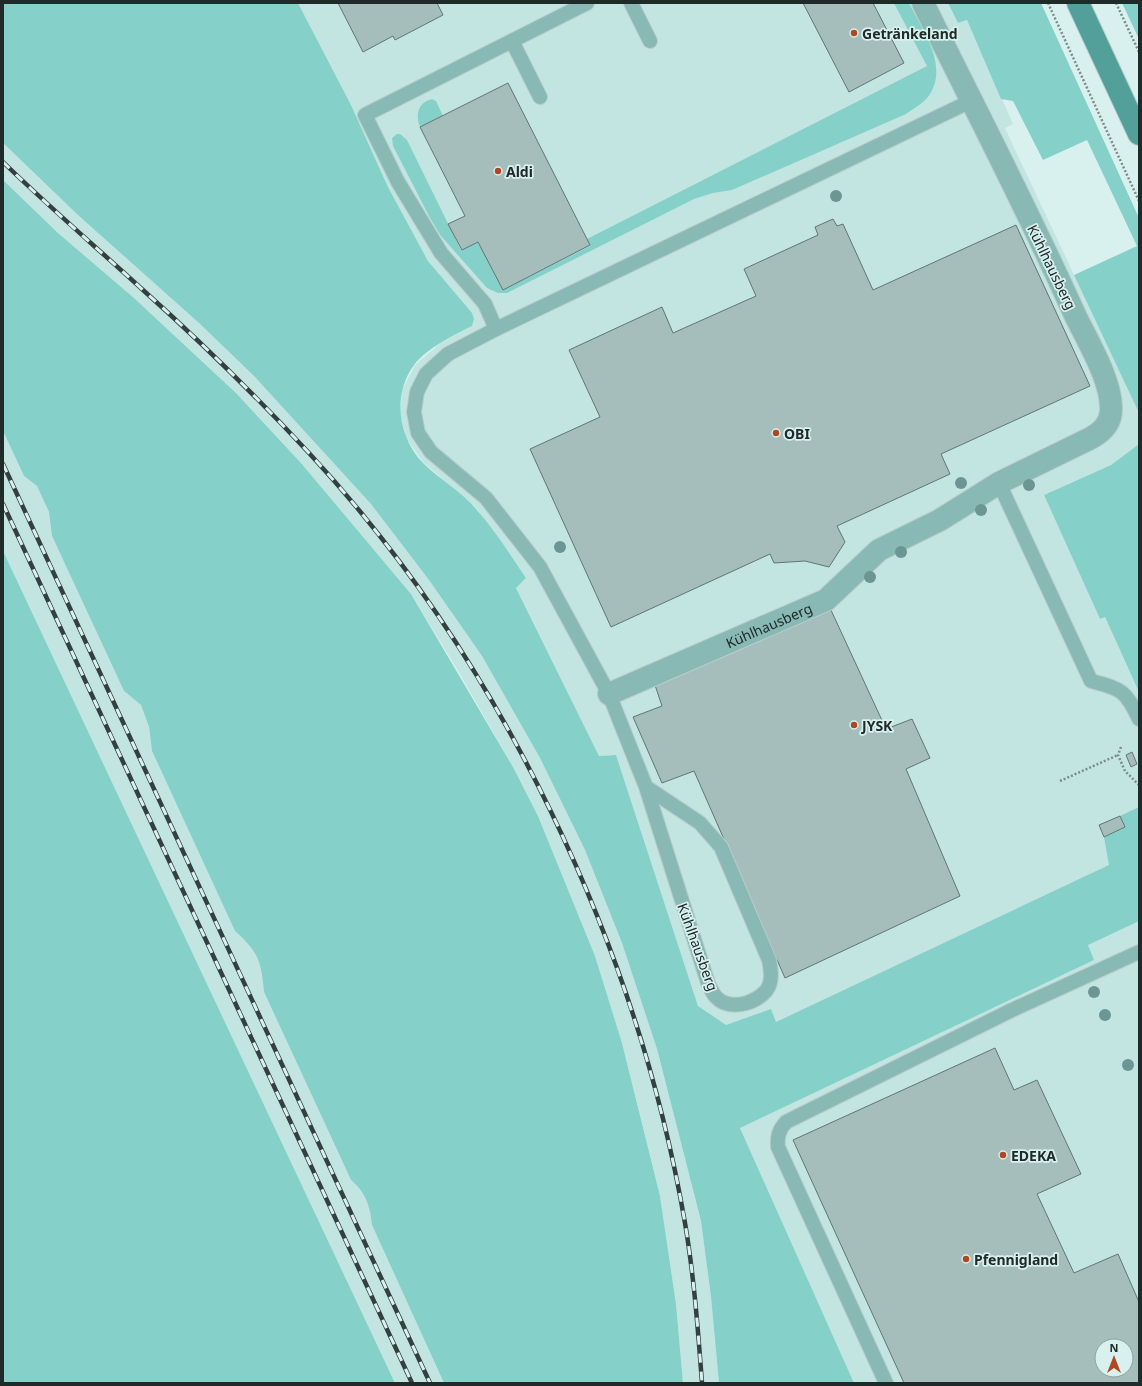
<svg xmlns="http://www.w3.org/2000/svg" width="1142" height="1386" font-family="'Noto Sans',sans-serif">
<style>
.built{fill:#c3e5e2;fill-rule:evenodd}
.green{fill:#86d0ca}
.building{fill:#a5bdbb;stroke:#5f7674;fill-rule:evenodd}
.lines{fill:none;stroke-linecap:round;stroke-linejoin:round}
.lane-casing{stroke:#b7cdcb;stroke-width:16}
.street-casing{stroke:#b7cdcb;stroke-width:24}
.secondary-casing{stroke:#b7cdcb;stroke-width:24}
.path{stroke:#7b8d8b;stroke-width:2.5;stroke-dasharray:2 2;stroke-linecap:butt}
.lane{stroke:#89b9b5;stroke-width:14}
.street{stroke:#89b9b5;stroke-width:22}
.secondary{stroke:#53a09b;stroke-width:22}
.rail-casing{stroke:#34403f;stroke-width:4.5}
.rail{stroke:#d8f1ef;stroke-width:3;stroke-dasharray:9;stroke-linecap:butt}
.tree{fill:#6b9693}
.poi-dot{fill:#af4821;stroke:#d8f1ef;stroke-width:1.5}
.labels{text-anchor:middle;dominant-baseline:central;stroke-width:3.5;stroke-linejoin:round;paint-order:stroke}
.poi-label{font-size:14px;font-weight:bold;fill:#202a29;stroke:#d8f1ef;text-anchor:start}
.street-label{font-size:14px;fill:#202a29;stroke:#d8f1ef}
</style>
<rect width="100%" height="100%" fill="#d8f1ef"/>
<!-- built -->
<g class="built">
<path d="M298,3H948L958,23L967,20L1013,124L1005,128L1139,413V444L1111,465L1044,495L1100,619L1105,617L1139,692V1383H854L740,1128L698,1006L616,755L599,756L516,588L526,578L476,508L423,462L406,438L400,414L402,390L415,365L443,341L472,326L471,313L428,261L388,187L351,105ZM1102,1346H1126V1370H1102Z"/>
<polygon points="3,143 79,216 199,323 253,375 371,504 429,580 482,656 540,758 585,850 622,943 657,1049 701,1221 711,1297 719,1383 683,1383 676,1304 660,1196 622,1043 595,956 538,816 513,767 457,669 411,594 301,463 236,393 134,298 58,233 3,180"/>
<polygon points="3,431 24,476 37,486 49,512 52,536 124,691 141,705 149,727 152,751 235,931 253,948 262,967 264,992 351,1180 362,1190 370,1207 372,1225 444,1383 395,1383 3,551"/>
</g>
<!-- green -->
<g class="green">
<path d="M3,3H298L351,105L388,187L428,261L472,313L474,319L472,326C454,335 427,348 414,365C392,395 398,437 423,463C439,479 461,491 476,509C495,530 510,555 526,578L516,588L599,756L616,755L698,1006L726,1025L771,1009L776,1022L1109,865L1104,837L1125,827L1120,816L1139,807V921L1088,945L1094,960L740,1128L854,1383H719L711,1297L701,1221L657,1049L622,943L585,850L540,758L482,656L429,580L371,504L253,375L199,323L79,216L3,143Z"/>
<path d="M894,3H909C923,30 950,68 928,97C922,104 913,109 906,114L732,190L713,193L694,199L507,293H498L487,288L441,236L430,218L393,146L392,138L397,134H400L407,140L461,250L478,242L503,290L590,246L587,239L927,66Z"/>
<polygon points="948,3 1041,3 1139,218 1139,413 1074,275 1137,246 1087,140 1043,160 1013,101 1001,99 967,20 958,23"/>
<polygon points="1122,3 1139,3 1139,39"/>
<path d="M432,99L436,101L443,116L420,127C415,115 418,102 432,99Z"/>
<path d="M3,180L58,233L134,298L236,393L301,463L411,594L513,767L538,816L595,956L622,1043L660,1196L676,1304L683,1383H444L372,1225C370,1206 366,1193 351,1180L264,992C261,960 259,953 235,931L152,751L149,727L141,705L124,691L52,536L49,512L37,486L24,476L3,431Z"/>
<polygon points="1139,444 1139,692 1105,617 1100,619 1044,495 1111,465"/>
<polygon points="3,551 395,1383 3,1383"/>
</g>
<!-- building -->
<g class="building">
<polygon points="338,3 437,3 443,15 395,40 393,36 363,52"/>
<polygon points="803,3 873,3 904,63 849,92"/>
<polygon points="508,83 590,245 503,290 478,242 462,250 448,224 465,216 420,127"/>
<polygon points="833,219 837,226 843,224 873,290 1016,225 1090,386 941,454 950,474 837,526 845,542 829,567 805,561 774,563 770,554 611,627 530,449 600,417 569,350 662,307 673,333 756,296 744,269 818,235 815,227"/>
<polygon points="830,608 886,729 912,719 930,758 906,769 960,896 785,978 694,771 662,783 633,717 662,706 655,685"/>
<polygon points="1132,752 1137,764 1131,767 1126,755"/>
<polygon points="1120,816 1125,827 1104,837 1099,825"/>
<path d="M995,1048L1014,1090L1037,1080L1081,1174L1037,1194L1074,1273L1118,1254L1139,1302V1383H904L793,1140ZM1102,1346H1126V1370H1102Z"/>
</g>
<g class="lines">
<!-- lane casing -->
<g class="lane-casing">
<g id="lane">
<polyline points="631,3 650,41"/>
<polyline points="512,41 540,97"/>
<polyline points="496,329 485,304 441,253 398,182 365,115 587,3"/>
<path d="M999,483L1091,681C1121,689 1126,690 1139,719"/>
<path d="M646,787L700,823L721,847L769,960C771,970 773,982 766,991C754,1004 729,1011 716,997C712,993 710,987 708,983L646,787L609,694L540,567L486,498L431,452L418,433L414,412L417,392L426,374L448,354L496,329L971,101"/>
<path d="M886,1383L778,1147C777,1136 779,1130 786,1122L1012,1010L1139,952"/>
</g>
</g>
<!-- street casing -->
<g class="street-casing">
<g id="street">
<path id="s1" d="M609,694L826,600L879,550L940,520L999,483L1091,438C1102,432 1111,424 1111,410C1112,381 1088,342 1075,315C1028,210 974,107 923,3"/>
</g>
</g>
<!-- secondary casing -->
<g class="secondary-casing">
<polyline id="secondary" points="1078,3 1139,134"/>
</g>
<!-- path -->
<g class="path">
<polyline points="1048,3 1139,201"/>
<polyline points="1116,3 1139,52"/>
<polyline points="1121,747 1118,755 1125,771 1139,785"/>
<polyline points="1060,781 1118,755"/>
</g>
<!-- lane -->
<use href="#lane" class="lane"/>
<!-- street -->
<use href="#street" class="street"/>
<!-- secondary -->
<use href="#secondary" class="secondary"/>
<!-- rail casing -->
<g class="rail-casing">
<g id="rail">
<path d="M3,162C48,206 96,247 143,290C201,342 256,396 309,453C501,660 637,946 685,1223C694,1276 698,1330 702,1383"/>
<polyline points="3,464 430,1383"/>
<polyline points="3,504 412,1383"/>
</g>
</g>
<!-- rail -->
<use href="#rail" class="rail"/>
</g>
<!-- trees -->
<g class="tree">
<circle cx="836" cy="196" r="6"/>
<circle cx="961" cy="483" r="6"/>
<circle cx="1029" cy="485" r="6"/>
<circle cx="981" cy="510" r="6"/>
<circle cx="560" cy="547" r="6"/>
<circle cx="901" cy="552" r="6"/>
<circle cx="870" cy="577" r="6"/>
<circle cx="1094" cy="992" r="6"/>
<circle cx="1105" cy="1015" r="6"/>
<circle cx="1128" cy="1065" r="6"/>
</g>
<!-- markers -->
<g class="poi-dot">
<circle cx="854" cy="33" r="4"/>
<circle cx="498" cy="171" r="4"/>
<circle cx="776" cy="433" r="4"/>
<circle cx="854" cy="725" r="4"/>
<circle cx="1003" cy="1155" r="4"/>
<circle cx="966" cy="1259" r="4"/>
</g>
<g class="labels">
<!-- poi labels -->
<g class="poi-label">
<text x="862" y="33">Getränkeland</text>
<text x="506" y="171">Aldi</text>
<text x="784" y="433">OBI</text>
<text x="862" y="725">JYSK</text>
<text x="1011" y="1155">EDEKA</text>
<text x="974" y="1259">Pfennigland</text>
</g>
<!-- street labels -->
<g class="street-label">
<text transform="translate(1052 267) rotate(64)">Kühlhausberg</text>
<text stroke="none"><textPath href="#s1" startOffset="174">Kühlhausberg</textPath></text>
<text transform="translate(698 947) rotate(70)">Kühlhausberg</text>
</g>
</g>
<!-- border -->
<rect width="1142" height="1386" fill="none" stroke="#202a29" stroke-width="8"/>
<!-- north arrow -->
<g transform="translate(1114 1358)"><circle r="19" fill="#d8f1ef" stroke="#8ea1a0"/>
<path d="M0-3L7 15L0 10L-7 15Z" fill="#af4821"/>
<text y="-6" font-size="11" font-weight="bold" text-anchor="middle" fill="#202a29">N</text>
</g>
</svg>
